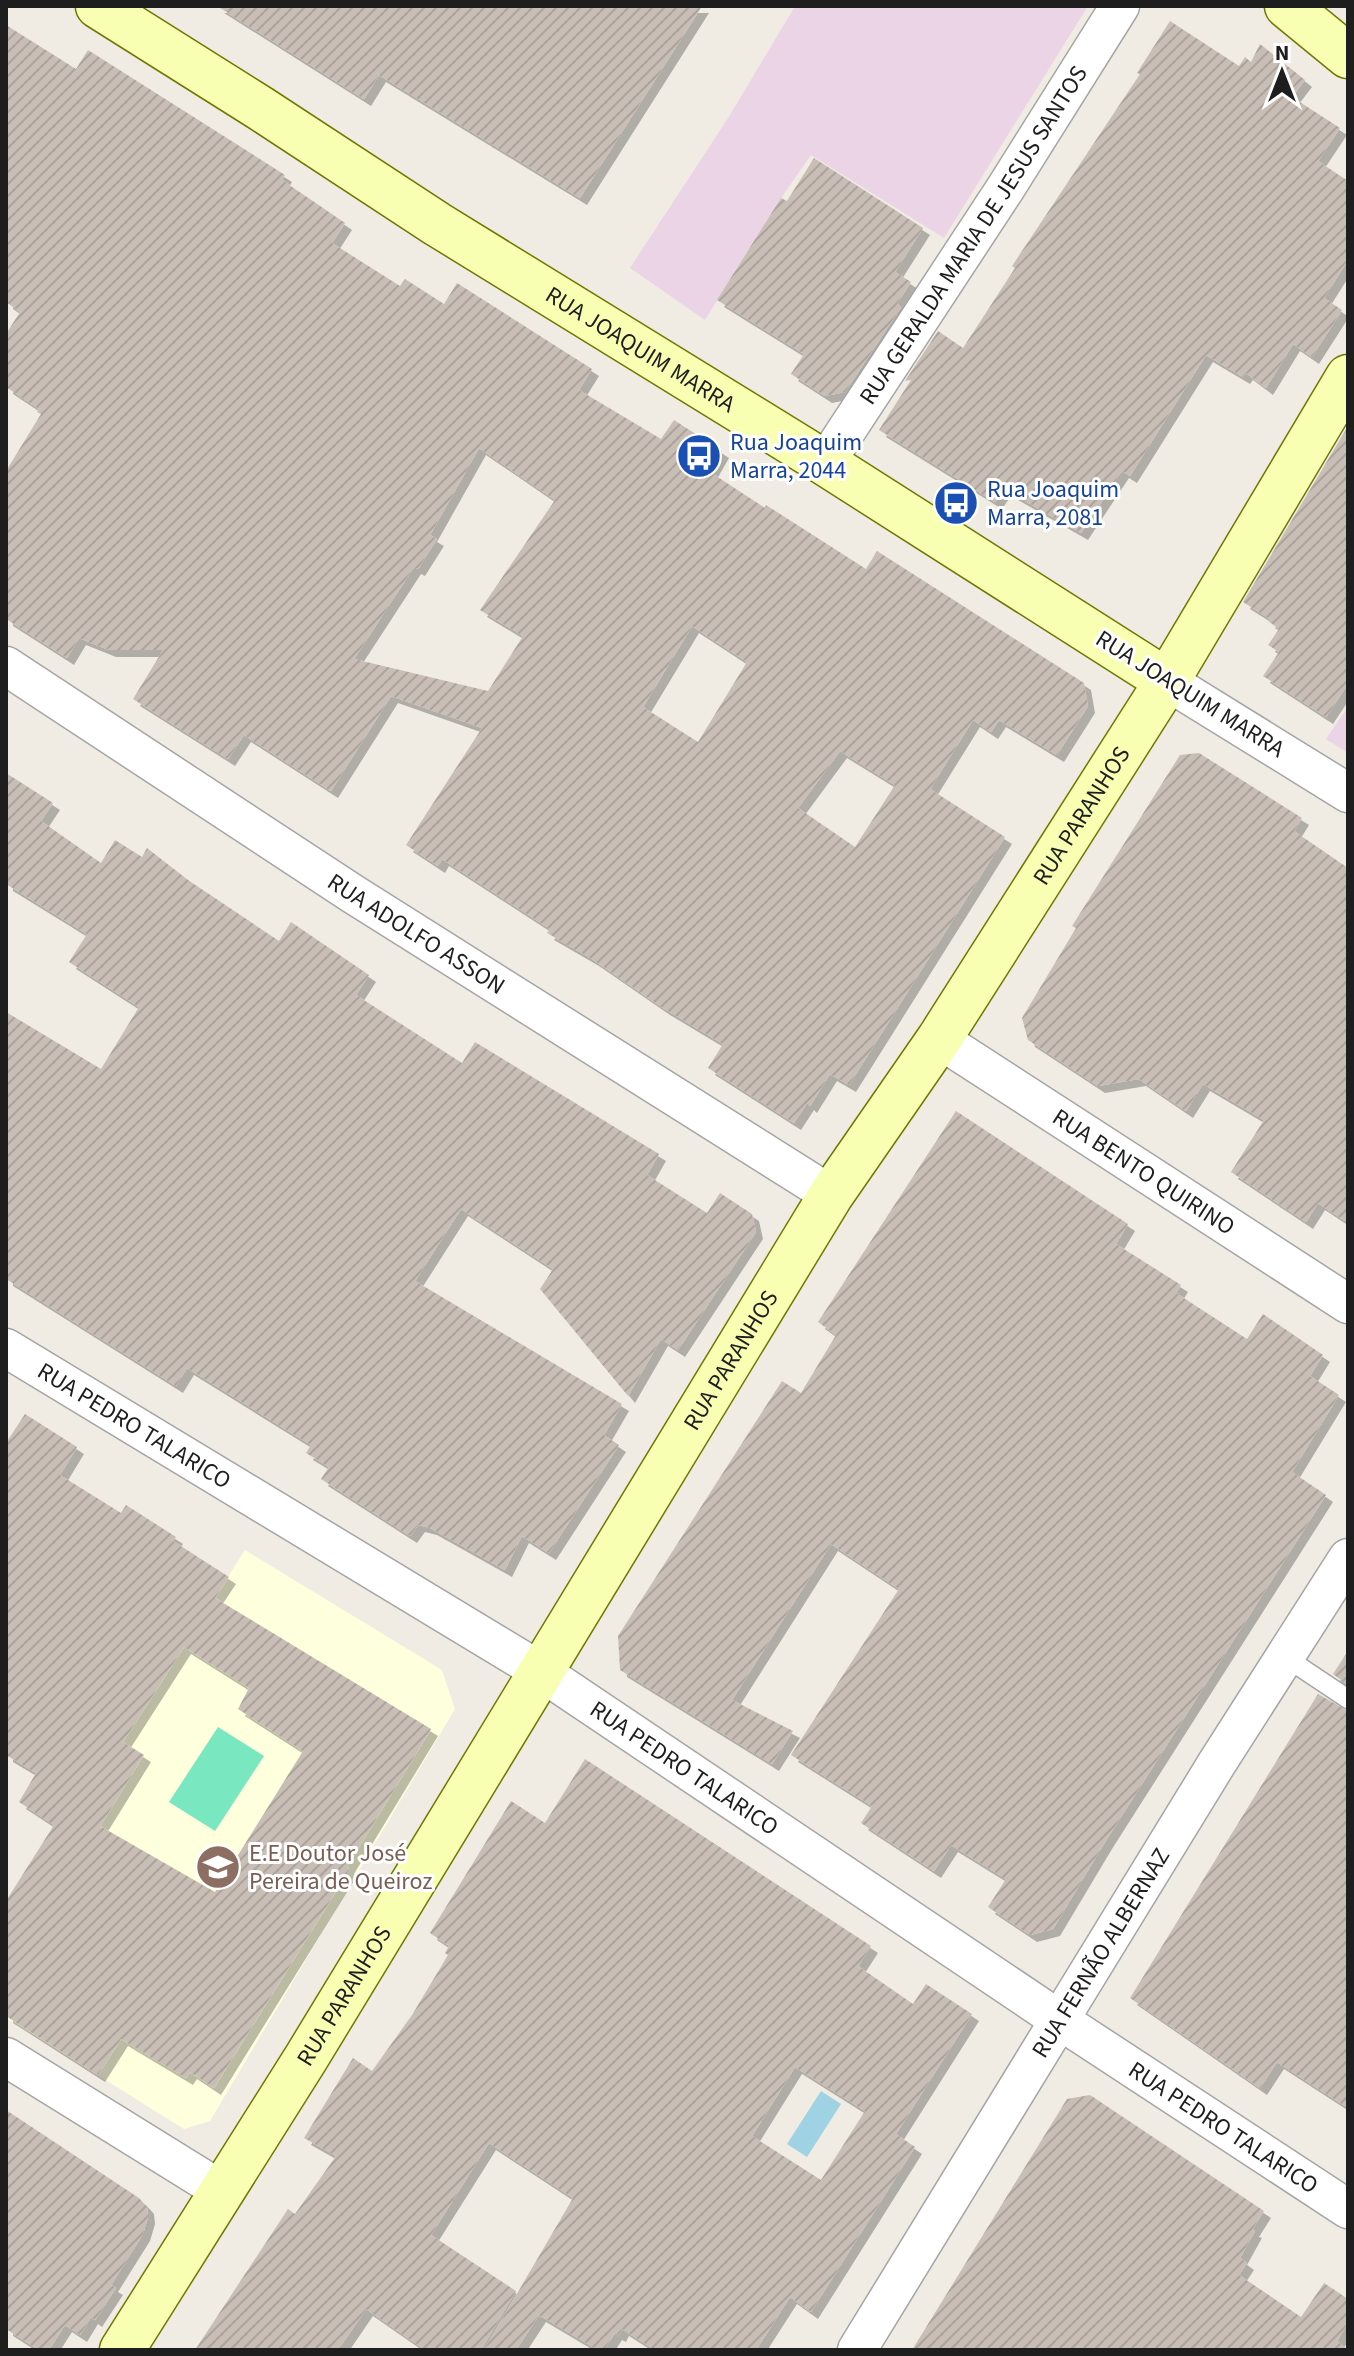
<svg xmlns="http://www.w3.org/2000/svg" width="1354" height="2356" font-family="'Source Sans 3',sans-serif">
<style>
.industrial{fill:#ead4e5}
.education{fill:#feffdd}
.pitch{fill:#79e7bf}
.water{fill:#9fd2e2}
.building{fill:url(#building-hatch);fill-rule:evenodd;filter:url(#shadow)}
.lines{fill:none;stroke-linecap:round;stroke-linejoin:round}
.lane-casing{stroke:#a5a5a5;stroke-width:21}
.street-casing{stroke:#a5a5a5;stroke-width:41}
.secondary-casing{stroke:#6a7a00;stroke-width:47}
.lane{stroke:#fff;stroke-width:18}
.street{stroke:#fff;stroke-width:38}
.secondary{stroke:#f9ffb2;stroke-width:44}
.labels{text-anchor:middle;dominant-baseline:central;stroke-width:6;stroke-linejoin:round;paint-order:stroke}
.street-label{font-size:24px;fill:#1e1e1e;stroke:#fff}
.transit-label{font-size:24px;fill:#164399;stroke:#fff;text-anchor:start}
.education-label{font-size:24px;fill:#785e54;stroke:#fff;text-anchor:start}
</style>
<defs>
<pattern id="building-hatch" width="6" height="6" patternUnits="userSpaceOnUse" patternTransform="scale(2)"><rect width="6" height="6" fill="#c9beb6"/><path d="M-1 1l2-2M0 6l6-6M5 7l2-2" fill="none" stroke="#aca39c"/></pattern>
<filter id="shadow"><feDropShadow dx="7" dy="7" stdDeviation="0" flood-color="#0004"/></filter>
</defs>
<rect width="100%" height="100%" fill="#f0ece3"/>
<!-- industrial -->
<g class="industrial">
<polygon points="795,6 1088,6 944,238 811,155 781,198 705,320 630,268 730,115"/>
<polygon points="1348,707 1348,753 1326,739"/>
</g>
<!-- education -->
<polygon class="education" points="245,1550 442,1670 455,1709 210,2121 184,2129 6,2018 6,1978 144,1755 123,1742"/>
<!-- pitch -->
<polygon class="pitch" points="218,1727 264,1756 215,1831 169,1802"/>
<!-- water -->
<polygon class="water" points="821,2091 841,2104 807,2157 787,2144"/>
<!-- building -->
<g class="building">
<polygon points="217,6 702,6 580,198 379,75 364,99"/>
<polygon points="1170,21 1239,66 1245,57 1251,62 1260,44 1305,80 1292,97 1340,128 1318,161 1348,181 1348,260 1324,298 1342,310 1312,357 1293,344 1266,388 1246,373 1243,377 1206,355 1130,476 1122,471 1081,533 1004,489 995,502 879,430 911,380 905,381 938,331 963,348 1015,268 1012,266 1140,74 1137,73"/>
<path d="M6,25L76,69L88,50L285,175L282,180L345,223L332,243L400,286L405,279L444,304L457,283L592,369L579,390L661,439L674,420L722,451L710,472L765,508L766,505L866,569L877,551L1084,683L1088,706L1057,755L999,720L991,732L973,720L930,789L1005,837L849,1085L830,1074L810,1106L807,1103L794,1123L708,1068L723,1044L663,1008L592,959L547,933L550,929L442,859L438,866L406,845L482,728L391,696L331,791L244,735L228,759L133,699L163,650H109L79,638L67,658L6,619V471L41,414L37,412L39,409L6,387V334L20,312L6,302ZM479,448L555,500L480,610L523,636L488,691L354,659L414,567L418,569L437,539L430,535ZM692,626L747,662L698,742L643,707ZM840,751L895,785L855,847L798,808Z"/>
<polygon points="814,158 923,228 895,272 911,282 897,304 901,307 845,392 825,396 791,374 804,354 717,300 781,198 787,201"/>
<polygon points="1348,426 1348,684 1326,717 1263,676 1279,652 1268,645 1279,629 1268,621 1270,619 1243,602"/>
<polygon points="1199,753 1302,818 1294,831 1348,868 1348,1223 1318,1203 1306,1222 1231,1172 1264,1120 1203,1084 1186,1111 1139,1079 1098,1086 1028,1040 1022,1018 1076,928 1072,926 1180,755"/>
<polygon points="6,773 53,803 41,821 101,863 115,840 142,857 147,848 188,880 279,941 291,922 369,975 356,995 462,1063 475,1042 659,1154 647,1175 707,1213 720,1193 752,1214 756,1232 678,1350 661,1339 628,1396 540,1289 553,1269 461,1209 415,1281 622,1404 604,1435 619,1445 549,1553 522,1536 505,1570 430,1528 418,1525 410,1536 321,1479 329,1467 306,1453 311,1445 187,1368 176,1386 6,1279 6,1012 101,1069 139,1007 69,962 87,934 6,884"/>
<polygon points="956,1111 1128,1224 1116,1244 1181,1285 1176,1293 1247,1339 1263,1314 1323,1355 1310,1376 1339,1395 1292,1472 1326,1495 1105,1842 1053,1929 1030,1935 988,1907 1006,1879 951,1845 934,1871 861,1823 872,1806 791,1755 899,1589 831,1544 732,1700 793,1731 772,1764 620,1670 618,1636 782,1381 801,1393 836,1335 818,1322"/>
<path d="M25,1414L77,1447L60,1475L121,1513L126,1505L176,1537L173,1541L229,1577L215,1598L431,1729L347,1867L350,1869L214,2088L190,2072L186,2078L121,2039L98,2075L6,2016V1901L54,1825L19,1802L36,1773L6,1755V1443ZM184,1647L249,1688L238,1709L303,1751L215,1892L100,1826L144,1755L123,1742Z"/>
<polygon points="1348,1651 1348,1685 1333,1674"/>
<polygon points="1318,1694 1348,1711 1348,2108 1277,2062 1260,2088 1130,1998"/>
<path d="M585,1759L871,1946L858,1966L913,2004L926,1984L972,2014L896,2134L915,2147L811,2312L790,2297L756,2350H655L622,2329L619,2335L615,2333L604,2350H598L539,2315L516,2350H484L573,2198L489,2143L431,2235L516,2291L481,2350H425L366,2309L338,2350H195L288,2209L295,2214L336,2156L304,2138L353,2058L372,2071L412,2015L448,1955L445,1953L449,1946L430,1933L511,1801L545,1823ZM795,2067L865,2111L821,2180L752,2136Z"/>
<polygon points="1090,2095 1264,2211 1252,2230 1255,2231 1240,2258 1247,2263 1239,2275 1301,2317 1324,2283 1348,2299 1348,2323 1337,2341 1348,2350 912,2350 1067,2099"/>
<polygon points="6,2110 139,2198 147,2207 148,2217 143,2234 111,2285 116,2288 95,2320 91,2317 80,2335 65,2325 49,2350 39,2350 6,2329"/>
</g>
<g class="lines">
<!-- lane casing -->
<g class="lane-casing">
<polyline id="lane" points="1285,1657 1348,1699"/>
</g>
<!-- street casing -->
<g class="street-casing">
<g id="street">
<path id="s1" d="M825,463L1005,189L1120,6"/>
<path id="s2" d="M6,666L353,894L831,1195"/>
<polyline points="1167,681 1348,793"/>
<path id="s3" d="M939,1039L1348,1304"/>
<path id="s4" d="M6,1348L540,1671L1061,2021L1348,2209"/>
<polyline points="6,2057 222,2191"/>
<path id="s5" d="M857,2350L1217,1763L1348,1558"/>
</g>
</g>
<!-- secondary casing -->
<g class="secondary-casing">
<g id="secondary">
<path id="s6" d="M98,6L260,108L437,224L825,463L1167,681"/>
<polyline points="1287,6 1348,56"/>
<path id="s7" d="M122,2350L306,2058L831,1195L939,1039L1167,681L1348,377"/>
</g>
</g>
<!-- lane -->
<use href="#lane" class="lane"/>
<!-- street -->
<use href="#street" class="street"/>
<!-- secondary -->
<use href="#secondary" class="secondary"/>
</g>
<!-- icons -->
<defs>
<g id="bus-disc" transform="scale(2.3)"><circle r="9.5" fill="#1a4fb4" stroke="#fff"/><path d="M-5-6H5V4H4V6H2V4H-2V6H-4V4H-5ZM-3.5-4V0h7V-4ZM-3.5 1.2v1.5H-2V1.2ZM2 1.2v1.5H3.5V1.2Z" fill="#fff"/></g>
<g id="school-disc" transform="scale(2.3)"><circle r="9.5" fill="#8d6e63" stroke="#fff"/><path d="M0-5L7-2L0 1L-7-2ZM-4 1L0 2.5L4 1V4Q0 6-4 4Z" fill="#fff"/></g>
</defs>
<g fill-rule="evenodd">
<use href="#bus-disc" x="699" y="456"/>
<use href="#bus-disc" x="956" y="503"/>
<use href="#school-disc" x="218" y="1867"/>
</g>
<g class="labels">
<!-- street labels -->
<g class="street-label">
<text stroke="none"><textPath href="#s1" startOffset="272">RUA GERALDA MARIA DE JESUS SANTOS</textPath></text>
<text stroke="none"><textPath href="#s6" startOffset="642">RUA JOAQUIM MARRA</textPath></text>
<text transform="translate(1190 694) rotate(32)">RUA JOAQUIM MARRA</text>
<text stroke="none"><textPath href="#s7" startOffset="1810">RUA PARANHOS</textPath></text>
<text stroke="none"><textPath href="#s2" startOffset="490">RUA ADOLFO ASSON</textPath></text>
<text stroke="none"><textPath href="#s3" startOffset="244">RUA BENTO QUIRINO</textPath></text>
<text stroke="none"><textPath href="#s7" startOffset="1162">RUA PARANHOS</textPath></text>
<text stroke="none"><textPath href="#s4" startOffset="150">RUA PEDRO TALARICO</textPath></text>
<text stroke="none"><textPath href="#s4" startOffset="798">RUA PEDRO TALARICO</textPath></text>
<text stroke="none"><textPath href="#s5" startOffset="466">RUA FERNÃO ALBERNAZ</textPath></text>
<text stroke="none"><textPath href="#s7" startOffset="418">RUA PARANHOS</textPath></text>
<text stroke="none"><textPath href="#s4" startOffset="1446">RUA PEDRO TALARICO</textPath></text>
</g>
<!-- transit labels -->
<g class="transit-label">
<text x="730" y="442">Rua Joaquim<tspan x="730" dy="28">Marra, 2044</tspan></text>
<text x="987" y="489">Rua Joaquim<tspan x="987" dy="28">Marra, 2081</tspan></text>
</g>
<!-- education labels -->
<g class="education-label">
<text x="249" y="1853">E.E Doutor José<tspan x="249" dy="28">Pereira de Queiroz</tspan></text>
</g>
</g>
<!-- border -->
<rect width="1354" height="2356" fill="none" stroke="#1e1e1e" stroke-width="16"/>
<!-- north arrow -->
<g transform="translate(1282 72)" stroke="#ffffff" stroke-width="6" paint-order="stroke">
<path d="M0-6L14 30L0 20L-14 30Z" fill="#1e1e1e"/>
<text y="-12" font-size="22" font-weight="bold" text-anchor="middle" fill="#1e1e1e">N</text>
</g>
</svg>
